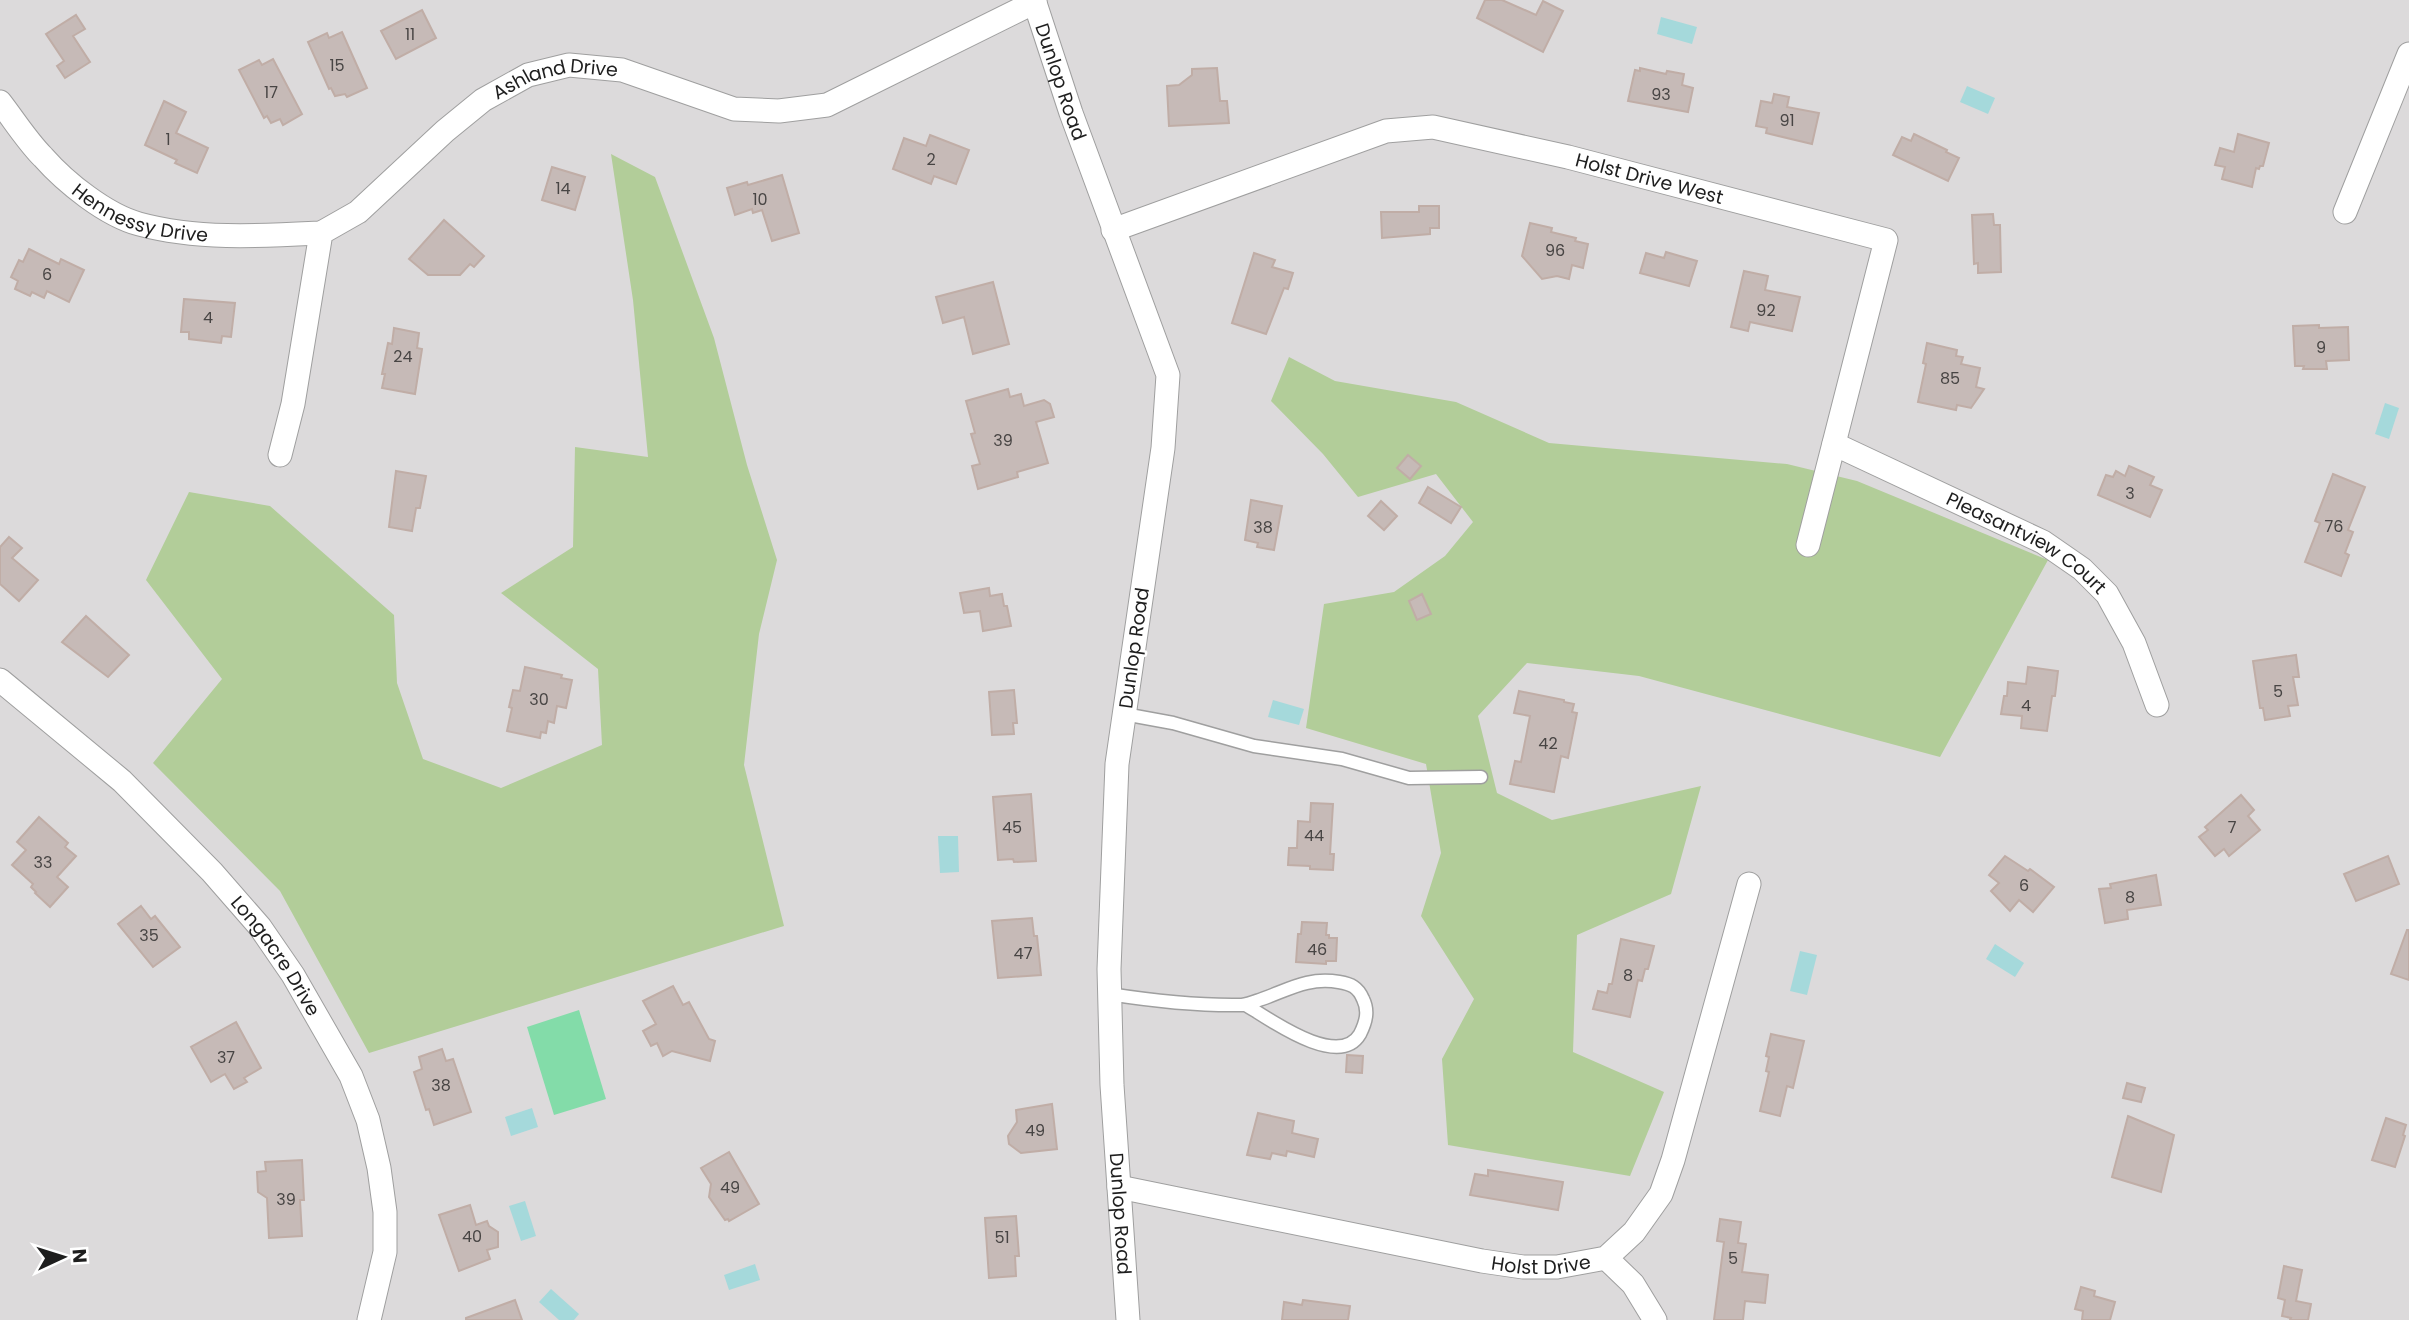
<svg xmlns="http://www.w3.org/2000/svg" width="2409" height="1320" font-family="Poppins,sans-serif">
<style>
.residential{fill:#dcdadb}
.forest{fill:#b2cd99}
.pitch{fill:#83dca9}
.water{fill:#a5d9db}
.building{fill:#c6bab7;stroke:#c0ada6;stroke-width:2}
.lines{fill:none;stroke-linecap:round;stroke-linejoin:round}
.lane-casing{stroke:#9f9f9f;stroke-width:15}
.street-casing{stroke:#9f9f9f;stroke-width:25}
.lane{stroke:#fff;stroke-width:12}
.street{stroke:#fff;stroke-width:23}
.labels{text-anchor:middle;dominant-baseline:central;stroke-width:5;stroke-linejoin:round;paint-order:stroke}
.number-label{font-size:16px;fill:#484544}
.street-label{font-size:19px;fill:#1e1e1e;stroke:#fff}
</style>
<rect width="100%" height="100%" fill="#eee9e4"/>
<!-- residential -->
<rect class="residential" x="0" y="0" width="2409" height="1320"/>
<!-- forest -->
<g class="forest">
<polygon points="611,154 655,177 714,338 747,465 777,560 759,634 744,765 784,926 369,1053 280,891 153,763 222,679 146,580 189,492 270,506 394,615 397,683 423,759 501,788 602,745 598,669 501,593 573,547 575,447 648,457 633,300"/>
<polygon points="1289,357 1335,381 1456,402 1549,443 1787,464 1857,481 2048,560 1940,757 1639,676 1527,663 1478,716 1497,793 1552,820 1701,786 1671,894 1577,935 1573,1052 1664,1092 1630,1176 1448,1145 1442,1059 1474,999 1421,916 1441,853 1426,764 1306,728 1324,604 1394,592 1445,556 1473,522 1436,474 1358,497 1323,454 1271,401"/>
</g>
<!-- pitch -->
<polygon class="pitch" points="579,1010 606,1099 554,1115 527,1027"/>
<!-- water -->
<g class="water">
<polygon points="1661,17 1697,27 1692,44 1657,34"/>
<polygon points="1967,86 1995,98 1988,114 1960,102"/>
<polygon points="2385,403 2399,408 2389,439 2375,434"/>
<polygon points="1273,700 1304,709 1299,725 1268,717"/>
<polygon points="938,836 958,836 959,872 940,873"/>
<polygon points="1995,944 2024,963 2015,977 1986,959"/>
<polygon points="1800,951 1817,955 1807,995 1790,991"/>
<polygon points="532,1108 538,1127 511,1136 505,1117"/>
<polygon points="525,1201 536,1236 521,1241 509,1206"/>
<polygon points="755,1264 760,1280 729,1290 724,1275"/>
<polygon points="551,1289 579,1314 574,1320 559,1320 539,1302"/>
</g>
<!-- building -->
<g class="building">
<polygon points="1485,0 1502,0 1536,15 1543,1 1563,11 1543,52 1477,18"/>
<polygon points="422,10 436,38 396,59 381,31"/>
<polygon points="76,15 85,29 73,36 90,62 65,78 57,66 64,61 46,34"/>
<polygon points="342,32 367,88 347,97 345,94 335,96 331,88 329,89 308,42 327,33 329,38"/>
<polygon points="273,59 302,114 283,125 280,119 271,123 267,116 264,118 239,70 259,60 262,65"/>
<polygon points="1217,68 1220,101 1227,101 1229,123 1169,126 1167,86 1179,85 1192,75 1192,69"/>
<polygon points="1640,68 1666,74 1667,71 1684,74 1682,85 1693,88 1688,112 1628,101 1635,70 1640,71"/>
<polygon points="1774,94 1789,97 1787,107 1819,113 1812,144 1766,133 1767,128 1756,126 1761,101 1772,103"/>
<polygon points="164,101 186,112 176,133 208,148 197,173 175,163 177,160 145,145"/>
<polygon points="1914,134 1947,150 1946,152 1959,158 1948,181 1893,155 1902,137 1911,141"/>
<polygon points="2238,134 2269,143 2263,166 2260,166 2259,169 2256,168 2252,187 2222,179 2225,167 2215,165 2220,148 2234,152"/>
<polygon points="930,135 969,150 956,184 934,176 931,184 893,169 904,138 926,146"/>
<polygon points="552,167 585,177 575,210 542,200"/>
<polygon points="782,175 799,233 772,241 762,210 753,213 752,209 735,215 727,188 747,182 748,185"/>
<polygon points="1419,206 1439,206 1439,228 1430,228 1430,234 1382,238 1381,212 1419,212"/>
<polygon points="1993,214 1994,225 2000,225 2001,272 1978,273 1978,263 1974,264 1972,215"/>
<polygon points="444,220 484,256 474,267 470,264 460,275 428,275 409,259"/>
<polygon points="1530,223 1552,228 1551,232 1576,238 1575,241 1588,244 1583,268 1572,265 1569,279 1557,276 1542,279 1522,256"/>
<polygon points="29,249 59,264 61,259 84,270 69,302 47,291 44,298 32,292 30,296 15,289 18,281 11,277 19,260 23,262"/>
<polygon points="1666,252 1697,261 1689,286 1640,273 1646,253 1664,258"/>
<polygon points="1254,253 1275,260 1272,267 1293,273 1288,289 1284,288 1266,334 1232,323"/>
<polygon points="1744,271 1768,276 1765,290 1800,297 1792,331 1750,322 1748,331 1731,327"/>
<polygon points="993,282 1009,344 973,354 964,317 943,323 936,297"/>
<polygon points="184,299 235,303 231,337 222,336 221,343 189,339 189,332 181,332"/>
<polygon points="2319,325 2319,328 2348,327 2349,360 2326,361 2327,369 2303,369 2304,366 2295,366 2293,326"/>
<polygon points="394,328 419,333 417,348 422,349 415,394 382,388 385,374 382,374 388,343 392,344"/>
<polygon points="1927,343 1957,350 1956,356 1963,357 1961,364 1980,368 1976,387 1984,389 1971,408 1957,405 1956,410 1918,402 1926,364 1923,363"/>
<polygon points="1008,389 1010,397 1021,394 1024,406 1044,400 1050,404 1054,417 1036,422 1048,463 1017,472 1018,477 978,489 972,466 980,464 971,434 975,433 966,401"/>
<polygon points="1408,455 1421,466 1410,479 1397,468"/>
<polygon points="2129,466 2154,477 2150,485 2162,490 2150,517 2098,495 2106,475 2113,477 2116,471 2125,476"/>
<polygon points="396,471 426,476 420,508 416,508 412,531 389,527"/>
<polygon points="2333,474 2365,487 2348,530 2353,532 2345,553 2349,555 2341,576 2305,562 2320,523 2315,521"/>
<polygon points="1428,487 1461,507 1451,523 1419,503"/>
<polygon points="1251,500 1282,506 1274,550 1257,547 1258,543 1245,540"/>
<polygon points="1381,501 1397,516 1384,530 1368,516"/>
<polygon points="9,537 22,548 12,558 38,580 19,601 0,584 0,547"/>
<polygon points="989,588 990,596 1002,594 1004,606 1007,606 1011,626 983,631 980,611 964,613 960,593"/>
<polygon points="1422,594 1431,614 1417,620 1409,601"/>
<polygon points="86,616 129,655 108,677 62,642"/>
<polygon points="2296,655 2299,677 2293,677 2298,705 2288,706 2290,716 2265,720 2263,708 2260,708 2253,661"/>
<polygon points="525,667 562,675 561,678 572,680 566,708 557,706 554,723 548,721 546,733 541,732 540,738 507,731 512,708 509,707 513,690 520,691"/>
<polygon points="2028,667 2058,671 2055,696 2052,696 2047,731 2021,728 2022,716 2001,714 2004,696 2007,696 2008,682 2026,684"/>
<polygon points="1014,690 1017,723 1013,723 1014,734 992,735 989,692"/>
<polygon points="1519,691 1564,700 1564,702 1574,704 1572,712 1577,713 1568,758 1561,756 1554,792 1510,784 1515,761 1521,762 1530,716 1514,713"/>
<polygon points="1031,794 1036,861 1014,862 1013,859 998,860 993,797"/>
<polygon points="2241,795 2254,810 2248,816 2260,830 2229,856 2224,849 2215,856 2199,837 2208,830 2205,827"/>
<polygon points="1311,803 1333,804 1330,854 1334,854 1333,870 1310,869 1310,866 1288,865 1289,848 1297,848 1298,821 1310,822"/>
<polygon points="39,817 68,843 65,847 76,856 57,877 68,887 50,907 35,893 36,892 31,887 33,884 12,865 26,850 17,842"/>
<polygon points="2005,856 2028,871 2030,869 2054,887 2033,912 2019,900 2010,911 1991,891 1999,883 1989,875"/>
<polygon points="2388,856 2399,884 2356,901 2344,874"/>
<polygon points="2156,875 2161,905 2127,910 2128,919 2105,923 2099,889 2111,888 2110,884"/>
<polygon points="141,906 151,919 155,916 180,947 153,967 118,924"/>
<polygon points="1032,918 1034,936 1037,936 1041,975 998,978 992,921"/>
<polygon points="1302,922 1327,923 1326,935 1329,935 1329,938 1337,938 1336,961 1326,961 1326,964 1296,962 1298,934 1301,934"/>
<polygon points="2407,930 2409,930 2409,980 2391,974"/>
<polygon points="1621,939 1654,946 1648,969 1645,969 1642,981 1638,980 1630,1017 1593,1009 1598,991 1607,993 1609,984 1612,984"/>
<polygon points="673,986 683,1005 689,1002 709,1039 715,1041 710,1061 672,1051 663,1056 657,1043 651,1046 643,1031 656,1024 643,1001"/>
<polygon points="236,1022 261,1068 244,1078 247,1082 234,1089 225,1074 211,1082 191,1047"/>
<polygon points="1771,1034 1804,1041 1793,1088 1787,1086 1780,1116 1760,1111 1769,1072 1766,1071 1769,1057 1766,1056"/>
<polygon points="442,1049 446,1061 453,1059 471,1112 434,1125 429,1109 426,1110 414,1072 422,1069 419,1057"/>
<polygon points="1347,1055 1363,1056 1362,1073 1346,1072"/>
<polygon points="2127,1083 2145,1088 2141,1102 2123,1098"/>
<polygon points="1052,1104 1057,1149 1021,1153 1009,1144 1008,1136 1017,1122 1016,1110"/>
<polygon points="1258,1113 1294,1121 1292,1133 1318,1139 1314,1157 1287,1151 1286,1156 1272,1153 1270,1159 1247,1155"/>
<polygon points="2128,1116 2174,1135 2161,1192 2112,1177"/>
<polygon points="2386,1118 2406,1125 2403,1135 2405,1136 2395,1167 2372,1160"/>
<polygon points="729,1152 759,1204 729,1221 728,1219 725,1220 709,1197 711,1184 701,1168"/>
<polygon points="302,1160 304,1200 300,1200 302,1236 269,1238 267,1198 258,1192 257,1172 266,1171 265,1162"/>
<polygon points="1488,1170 1563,1182 1558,1210 1470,1195 1475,1174 1488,1176"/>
<polygon points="470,1205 476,1225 487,1221 489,1226 498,1232 498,1247 487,1250 490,1259 459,1271 439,1215"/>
<polygon points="1016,1216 1019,1256 1015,1256 1016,1276 989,1278 985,1218"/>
<polygon points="1720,1219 1741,1222 1738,1243 1746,1244 1742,1272 1768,1275 1765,1303 1745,1301 1743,1320 1714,1320 1724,1242 1717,1241"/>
<polygon points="2284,1266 2302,1270 2296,1301 2311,1304 2308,1320 2290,1320 2291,1318 2282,1316 2285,1300 2278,1298"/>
<polygon points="2081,1287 2095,1291 2094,1296 2115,1302 2110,1320 2082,1320 2083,1311 2075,1309"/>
<polygon points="515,1300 522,1320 466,1320 466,1318"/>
<polygon points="1303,1300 1350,1306 1348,1320 1282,1320 1284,1302 1302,1305"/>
</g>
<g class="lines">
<!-- lane casing -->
<g class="lane-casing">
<g id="lane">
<polyline points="1124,714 1173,723 1254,746 1342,759 1409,778 1481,777"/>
<path d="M1109,994C1154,1001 1197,1006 1242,1005C1249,1004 1256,1001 1262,999C1290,989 1308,977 1339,982C1351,984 1358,987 1363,999C1369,1011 1366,1022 1360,1034C1339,1070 1269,1019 1246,1005"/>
</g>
</g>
<!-- street casing -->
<g class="street-casing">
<g id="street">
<path id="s1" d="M1034,0L1071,113L1168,375L1163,448L1117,764L1109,969L1112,1085L1128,1320"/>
<path id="s2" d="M0,102C14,120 27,141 43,157C66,183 106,215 139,224C198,240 262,236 321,233"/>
<polyline points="2345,212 2409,54"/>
<path id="s3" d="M1113,230L1386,131L1433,127L1568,157L1886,240L1808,545"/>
<path id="s4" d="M1834,444L2043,542L2082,569L2107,594L2134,643L2157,705"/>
<path id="s5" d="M280,455L293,404L321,233L358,212L445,131L483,100L528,75L569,65L622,70L734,109L779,111L827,105L1035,2"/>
<path id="s6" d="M0,680L122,781L212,872L260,927L293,975L351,1076L368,1120L379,1168L385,1212V1252L369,1320"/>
<path id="s7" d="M1119,1187L1482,1261L1523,1267H1557L1606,1258L1634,1232L1661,1194L1673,1160L1749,884"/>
<polyline points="1606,1258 1633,1284 1655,1320"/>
</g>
</g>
<!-- lane -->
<use href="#lane" class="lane"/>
<!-- street -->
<use href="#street" class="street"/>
</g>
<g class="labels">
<!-- number labels -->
<g class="number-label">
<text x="410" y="34">11</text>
<text x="337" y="65">15</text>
<text x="271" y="92">17</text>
<text x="1661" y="94">93</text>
<text x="1787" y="120">91</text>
<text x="168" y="139">1</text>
<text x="931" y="159">2</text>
<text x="563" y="188">14</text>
<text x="760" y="199">10</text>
<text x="1555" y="250">96</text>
<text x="47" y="274">6</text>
<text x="1766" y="310">92</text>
<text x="208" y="317">4</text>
<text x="2321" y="347">9</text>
<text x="403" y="356">24</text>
<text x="1950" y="378">85</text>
<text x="1003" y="440">39</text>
<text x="2130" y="493">3</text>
<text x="2334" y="526">76</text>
<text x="1263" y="527">38</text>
<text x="2278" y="691">5</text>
<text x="539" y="699">30</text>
<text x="2026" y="705">4</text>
<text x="1548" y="743">42</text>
<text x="1012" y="827">45</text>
<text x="2232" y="827">7</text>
<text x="1314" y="835">44</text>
<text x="43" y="862">33</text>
<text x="2024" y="885">6</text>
<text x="2130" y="897">8</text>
<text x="149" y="935">35</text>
<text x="1317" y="949">46</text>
<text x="1023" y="953">47</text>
<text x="1628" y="975">8</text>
<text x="226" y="1057">37</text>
<text x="441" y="1085">38</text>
<text x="1035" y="1130">49</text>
<text x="730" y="1187">49</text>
<text x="286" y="1199">39</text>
<text x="472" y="1236">40</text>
<text x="1002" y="1237">51</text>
<text x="1733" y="1258">5</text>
</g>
<!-- street labels -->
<g class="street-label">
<text stroke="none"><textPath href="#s1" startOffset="86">Dunlop Road</textPath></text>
<text stroke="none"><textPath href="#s5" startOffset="514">Ashland Drive</textPath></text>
<text stroke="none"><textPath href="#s3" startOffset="560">Holst Drive West</textPath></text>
<text stroke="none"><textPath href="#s2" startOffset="186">Hennessy Drive</textPath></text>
<text stroke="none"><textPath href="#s4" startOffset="217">Pleasantview Court</textPath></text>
<text transform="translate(1134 648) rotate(-82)">Dunlop Road</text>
<text stroke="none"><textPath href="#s6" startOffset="392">Longacre Drive</textPath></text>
<text stroke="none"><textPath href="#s1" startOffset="1241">Dunlop Road</textPath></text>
<text stroke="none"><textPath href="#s7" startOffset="430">Holst Drive</textPath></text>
</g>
</g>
<!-- north arrow -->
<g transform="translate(63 1257) rotate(86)" stroke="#ffffff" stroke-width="5" paint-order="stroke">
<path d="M0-5L12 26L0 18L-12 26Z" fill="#1e1e1e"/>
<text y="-10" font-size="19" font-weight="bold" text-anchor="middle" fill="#1e1e1e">N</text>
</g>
</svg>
